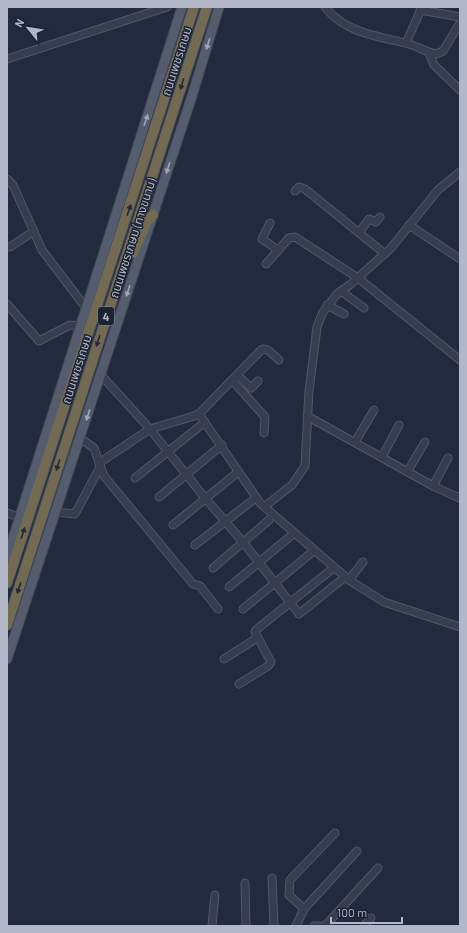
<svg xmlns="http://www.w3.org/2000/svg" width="467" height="933" font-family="Barlow,'Noto Sans Thai',sans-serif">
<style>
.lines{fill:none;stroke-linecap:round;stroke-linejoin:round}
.minor-casing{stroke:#515868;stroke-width:9}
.major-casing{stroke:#3f4656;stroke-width:11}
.highway-casing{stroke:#3e4555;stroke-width:12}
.minor{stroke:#363d4d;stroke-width:7}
.major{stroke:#545c6d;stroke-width:9}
.highway{stroke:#736a53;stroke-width:10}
.oneway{fill:#9fa6b6}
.oneway2{fill:#242935}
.labels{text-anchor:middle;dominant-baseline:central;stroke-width:3;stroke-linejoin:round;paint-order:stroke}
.shield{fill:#1b2232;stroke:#858b9b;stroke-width:1}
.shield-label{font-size:11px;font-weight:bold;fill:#b2b8c8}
.street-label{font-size:12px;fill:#b2b8c8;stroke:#1b2232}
</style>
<rect width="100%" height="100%" fill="#222a3d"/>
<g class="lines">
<!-- minor casing -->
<g class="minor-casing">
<g id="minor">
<path d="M325,7C346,34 379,36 409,44C419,47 426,52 436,54L443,51L460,23"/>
<polyline points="420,10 460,17"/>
<polyline points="406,43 422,7"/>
<polyline points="429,53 434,65 460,90"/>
<polyline points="7,59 167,7"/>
<polyline points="7,179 13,185 42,250 86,308"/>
<polyline points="295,191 299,187 305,189 385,254"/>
<polyline points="270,223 262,239 278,250"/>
<polyline points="409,225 460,259"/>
<polyline points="359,233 369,219 376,222 380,217"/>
<polyline points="7,247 10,247 34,231"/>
<polyline points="266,264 289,238 295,237 358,278 460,360"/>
<polyline points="341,291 364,308"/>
<polyline points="7,304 39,341 70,325 80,326"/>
<polyline points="327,305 344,314"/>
<polyline points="101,375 150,429 205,498 243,542 299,614 345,577"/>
<polyline points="237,375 251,388 258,381"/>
<polyline points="232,380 265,417 264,433"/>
<polyline points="199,414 260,351 263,349 268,350 279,360"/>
<polyline points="307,416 433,486 459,498 460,496"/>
<polyline points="80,438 94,448 104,476 193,584 200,586 218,609"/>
<polyline points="355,442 374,410"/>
<polyline points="382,457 399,425"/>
<polyline points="99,463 150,429 191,417 199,414 260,503 349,580 384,602 460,627"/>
<polyline points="407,472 425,442"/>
<polyline points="135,478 205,422"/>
<polyline points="433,486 448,458"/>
<polyline points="159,497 222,445"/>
<polyline points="264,507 292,485 305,466 309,391 317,327 323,312 337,294 351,284 391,248 438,190 460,172"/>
<polyline points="56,512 75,514 100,467"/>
<polyline points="7,513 19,517"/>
<polyline points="173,525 238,472"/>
<polyline points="195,545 253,500"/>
<polyline points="213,568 269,520"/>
<polyline points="349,580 363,562"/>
<polyline points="229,587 292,535"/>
<polyline points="243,609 310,554"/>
<polyline points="224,659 257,638"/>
<polyline points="239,684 268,666 271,662 255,632 257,629 331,570"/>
<polyline points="272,878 274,926"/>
<polyline points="245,883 246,926"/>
<polyline points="304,909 357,851"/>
<polyline points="212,926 215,895"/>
<polyline points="296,926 304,909 289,895 290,880 335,833"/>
<polyline points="314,926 325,926"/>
<polyline points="325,926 378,868"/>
<polyline points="364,926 371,918"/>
</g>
</g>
<!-- major casing -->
<g class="major-casing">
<g id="major">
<polyline points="7,557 182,7"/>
<polyline points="7,659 192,96 219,7"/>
</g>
</g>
<!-- highway casing -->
<g class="highway-casing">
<g id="highway">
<polyline points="133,253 147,221 153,215"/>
<polyline points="7,583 194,7"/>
<polyline points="7,625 207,7"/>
</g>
</g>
<!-- minor -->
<use href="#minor" class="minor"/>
<!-- major -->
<use href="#major" class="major"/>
<!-- highway -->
<use href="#highway" class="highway"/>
</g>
<!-- one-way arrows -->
<defs><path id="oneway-solid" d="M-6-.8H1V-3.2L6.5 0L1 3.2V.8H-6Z"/></defs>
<g class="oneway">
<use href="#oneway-solid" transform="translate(208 44) rotate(107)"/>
<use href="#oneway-solid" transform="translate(146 120) rotate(-71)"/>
<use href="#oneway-solid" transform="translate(168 168) rotate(108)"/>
<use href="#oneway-solid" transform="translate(128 291) rotate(108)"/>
<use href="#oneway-solid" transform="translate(88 415) rotate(108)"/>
</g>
<g class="oneway2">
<use href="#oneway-solid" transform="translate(182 84) rotate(107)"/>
<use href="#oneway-solid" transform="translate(129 210) rotate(-72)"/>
<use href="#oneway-solid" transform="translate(98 341) rotate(108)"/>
<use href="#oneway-solid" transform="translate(58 465) rotate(108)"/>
<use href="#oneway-solid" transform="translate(23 533) rotate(-72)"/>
<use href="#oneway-solid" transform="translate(19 588) rotate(108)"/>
</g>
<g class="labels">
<!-- shield labels -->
<rect class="shield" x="98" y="307" width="16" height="18" rx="3"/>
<g class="shield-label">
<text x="106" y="316">4</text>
</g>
<!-- street labels -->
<g class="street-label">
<text transform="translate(176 61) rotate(-72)">ถนนเพชรเกษม</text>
<text transform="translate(132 238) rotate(-72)">ถนนเพชรเกษม (ทางขนาน)</text>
<text transform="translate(76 369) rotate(-72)">ถนนเพชรเกษม</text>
</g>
</g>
<!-- border -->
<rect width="467" height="933" fill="none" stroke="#b2b8c8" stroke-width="16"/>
<!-- north arrow -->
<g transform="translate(28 28) rotate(300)" stroke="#1b2232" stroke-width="3" paint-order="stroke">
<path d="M0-3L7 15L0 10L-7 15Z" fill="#b2b8c8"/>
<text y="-6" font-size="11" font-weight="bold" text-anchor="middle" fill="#b2b8c8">N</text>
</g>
<!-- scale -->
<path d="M331 917v6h71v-6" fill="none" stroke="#b2b8c8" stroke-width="2"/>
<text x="337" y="917" font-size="12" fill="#b2b8c8" stroke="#1b2232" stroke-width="3" paint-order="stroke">100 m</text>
</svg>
